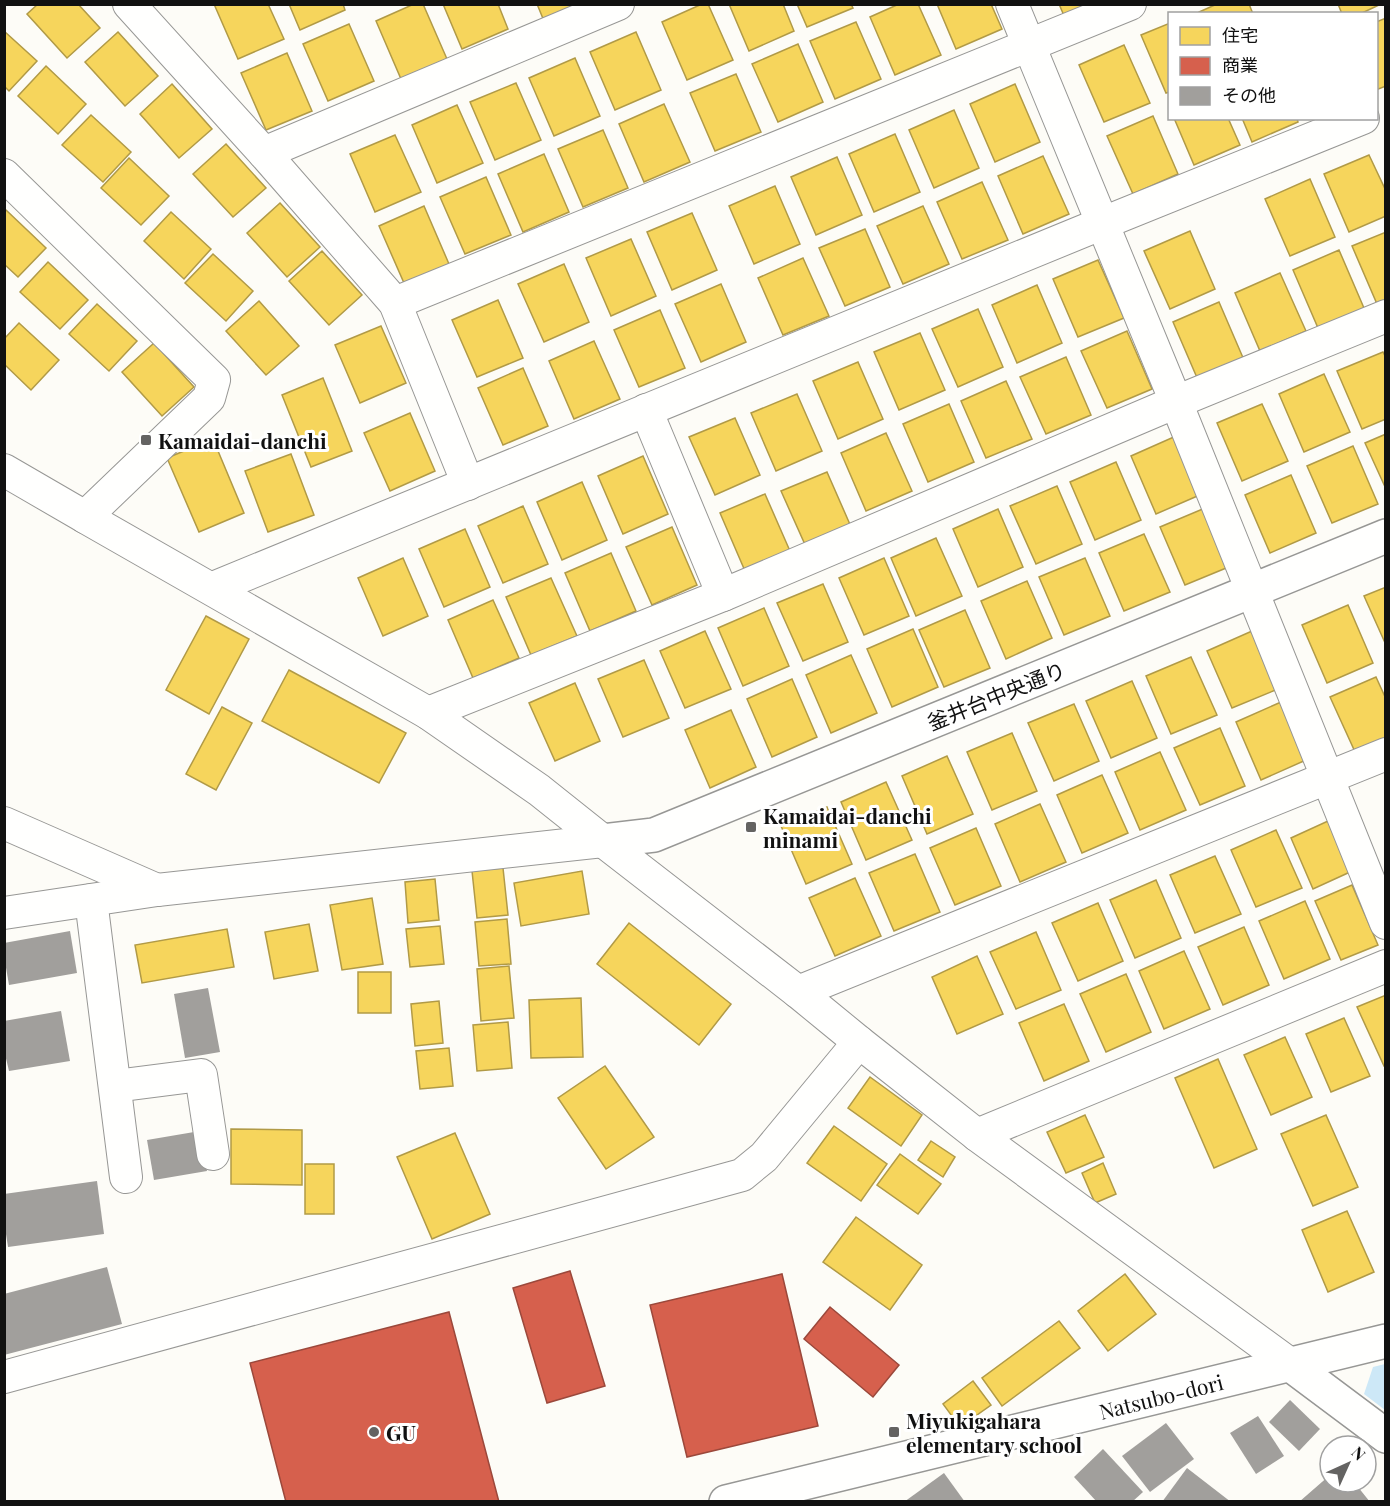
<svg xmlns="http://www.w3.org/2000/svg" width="1390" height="1506" font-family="'Playfair Display','Noto Sans JP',serif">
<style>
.water{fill:#cde8f7}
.homes{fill:#f6d55c;stroke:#b19a46;stroke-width:1.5}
.shops{fill:#d6604d;stroke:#9b483b;stroke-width:1.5}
.building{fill:#a19f9c}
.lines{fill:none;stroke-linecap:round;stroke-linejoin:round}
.minor-casing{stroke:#979795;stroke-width:34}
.tertiary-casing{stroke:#979795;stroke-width:36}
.minor{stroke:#fffffe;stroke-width:32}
.tertiary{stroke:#fffffe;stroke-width:33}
.poi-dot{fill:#646362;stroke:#fff;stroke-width:2}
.labels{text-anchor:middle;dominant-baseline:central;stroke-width:6;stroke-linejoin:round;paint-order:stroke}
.poi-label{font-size:21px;font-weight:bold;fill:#111;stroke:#fff;text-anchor:start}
.street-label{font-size:21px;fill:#111;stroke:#fff}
</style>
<rect width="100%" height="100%" fill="#fdfcf7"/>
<!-- water -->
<polygon class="water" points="1385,1364 1386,1364 1385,1410 1364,1394 1373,1367"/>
<!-- homes -->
<g class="homes">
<polygon points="38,4 78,4 100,28 67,58 27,14"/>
<polygon points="214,4 268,4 284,39 238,59"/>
<polygon points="289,4 343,4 345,10 300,30"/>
<polygon points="414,4 423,4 447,59 401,79 376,21"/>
<polygon points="443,4 498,4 508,29 462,49"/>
<polygon points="537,4 582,4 544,21"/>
<polygon points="702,4 708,4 733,60 687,80 662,22"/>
<polygon points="729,4 783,4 794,31 749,51"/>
<polygon points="797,4 851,4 853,8 807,27"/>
<polygon points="899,4 918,4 941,55 895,75 870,17"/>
<polygon points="937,4 991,4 1002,29 956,49"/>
<polygon points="1059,4 1097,4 1065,18"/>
<polygon points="1217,4 1249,4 1253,14 1199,14 1199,12"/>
<polygon points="1338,4 1381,4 1360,14 1342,14"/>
<polygon points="1386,18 1386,86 1376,90 1376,22"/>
<polygon points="856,22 881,79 835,99 810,41"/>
<polygon points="1170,23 1170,92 1166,93 1141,35"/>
<polygon points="349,24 374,81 328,101 303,44"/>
<polygon points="4,31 37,61 9,91 4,86"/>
<polygon points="118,32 158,76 125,106 85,62"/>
<polygon points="636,32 661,90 615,110 590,52"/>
<polygon points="798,44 823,102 778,122 752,64"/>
<polygon points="1124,45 1150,103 1104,122 1079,65"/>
<polygon points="287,53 312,111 266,130 241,73"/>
<polygon points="575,58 600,116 554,136 529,78"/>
<polygon points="46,66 86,104 58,134 18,96"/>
<polygon points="736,74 761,132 715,151 690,93"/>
<polygon points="516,83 541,140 495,160 470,102"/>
<polygon points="172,84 212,129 179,158 140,114"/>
<polygon points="1015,84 1040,142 995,162 970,104"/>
<polygon points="664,104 690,162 644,182 619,124"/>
<polygon points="457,105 483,163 437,183 412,125"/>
<polygon points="954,110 979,168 934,188 909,130"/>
<polygon points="91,115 131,152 103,182 62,145"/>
<polygon points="1153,116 1178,174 1133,194 1107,136"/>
<polygon points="1174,118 1228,118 1240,145 1194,165"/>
<polygon points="1242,118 1297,118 1298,122 1252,142"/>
<polygon points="603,130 628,188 583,207 558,149"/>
<polygon points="895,134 920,192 874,212 849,154"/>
<polygon points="395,135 421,192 375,212 350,154"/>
<polygon points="226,144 266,188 233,217 193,174"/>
<polygon points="544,154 569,212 523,232 498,174"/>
<polygon points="1369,155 1386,191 1386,216 1349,232 1324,174"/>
<polygon points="1043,156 1069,214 1023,234 998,176"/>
<polygon points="837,157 862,215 816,235 791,177"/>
<polygon points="129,158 169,196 141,225 101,188"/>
<polygon points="486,177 511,235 465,254 440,197"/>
<polygon points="1310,179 1335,237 1290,256 1265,199"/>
<polygon points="982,182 1008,240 962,259 937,202"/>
<polygon points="775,186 800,244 754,264 729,206"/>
<polygon points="280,203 320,247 287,277 247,233"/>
<polygon points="424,206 449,264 404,283 379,226"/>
<polygon points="923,206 949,264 903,284 877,226"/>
<polygon points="6,210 46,248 18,277 4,264 4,212"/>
<polygon points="171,212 211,249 184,279 144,241"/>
<polygon points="692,213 717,270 672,290 647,232"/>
<polygon points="865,229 890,287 845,306 819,248"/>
<polygon points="1190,231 1215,289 1170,309 1144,251"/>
<polygon points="1386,232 1386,300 1377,304 1352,246"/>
<polygon points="631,239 656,296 611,316 586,258"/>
<polygon points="1339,250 1364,308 1318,328 1293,270"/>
<polygon points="322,251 362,295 329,325 289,281"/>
<polygon points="213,254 253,291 226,321 185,283"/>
<polygon points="803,258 829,316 783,335 758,278"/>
<polygon points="1098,260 1124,318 1078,337 1053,279"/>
<polygon points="48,262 88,300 60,329 20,292"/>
<polygon points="564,264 589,322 544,342 518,284"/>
<polygon points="1280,273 1306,331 1260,351 1235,293"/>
<polygon points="721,284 746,342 701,362 675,304"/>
<polygon points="1037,285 1062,343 1017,363 992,305"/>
<polygon points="498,300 523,358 477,377 452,320"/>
<polygon points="259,301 299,346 266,375 226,331"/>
<polygon points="1219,302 1244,360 1198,380 1173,322"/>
<polygon points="97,304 137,341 109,371 69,334"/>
<polygon points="978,309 1003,367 958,387 932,329"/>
<polygon points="660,310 685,368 639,387 614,330"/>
<polygon points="19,323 59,360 31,390 4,364 4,339"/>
<polygon points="381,326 406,383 360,403 335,345"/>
<polygon points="1127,331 1152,389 1107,408 1081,351"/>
<polygon points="920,333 945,390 899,410 874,352"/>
<polygon points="594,341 620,399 574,419 549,361"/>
<polygon points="154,343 194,387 162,416 122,372"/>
<polygon points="1383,352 1386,358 1386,419 1362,429 1337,371"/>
<polygon points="1066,357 1091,415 1046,434 1020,377"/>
<polygon points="858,362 883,419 838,439 813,381"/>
<polygon points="523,368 548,426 503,445 478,388"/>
<polygon points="1324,374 1350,432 1304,452 1279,394"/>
<polygon points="323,378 352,451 311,467 282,395"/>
<polygon points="1006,381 1032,439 986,458 961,401"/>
<polygon points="797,394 822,451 776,471 751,413"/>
<polygon points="949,404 974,462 928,482 903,424"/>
<polygon points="1262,404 1288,461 1242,481 1217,423"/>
<polygon points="410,413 435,471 390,491 364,433"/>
<polygon points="735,418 760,475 715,495 689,437"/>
<polygon points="886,433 912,491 866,511 841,453"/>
<polygon points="1386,434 1386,489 1365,443"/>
<polygon points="1176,436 1202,494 1156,514 1131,456"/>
<polygon points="213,439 244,513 199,532 167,458"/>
<polygon points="1353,446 1378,504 1332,523 1307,466"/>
<polygon points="291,454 314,515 268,532 245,471"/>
<polygon points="643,456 668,514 623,534 598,476"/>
<polygon points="1116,462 1141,520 1095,540 1070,482"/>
<polygon points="827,472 852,529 807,549 781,491"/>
<polygon points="1291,475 1316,533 1270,553 1245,495"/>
<polygon points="582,482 607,540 562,560 537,502"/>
<polygon points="1057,486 1082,544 1036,564 1010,506"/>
<polygon points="765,494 790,551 745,571 720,513"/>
<polygon points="523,506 548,564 503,583 478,526"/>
<polygon points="1205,508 1231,566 1185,585 1160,527"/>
<polygon points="998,509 1023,567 978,587 953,529"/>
<polygon points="672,527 697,585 652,605 626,547"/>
<polygon points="465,529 490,587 444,607 419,549"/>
<polygon points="1144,534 1170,592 1124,611 1099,553"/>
<polygon points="936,538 962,596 916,616 891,558"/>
<polygon points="611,553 636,611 590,631 565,573"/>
<polygon points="403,558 428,616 383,636 358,578"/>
<polygon points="884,558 909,616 864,635 839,578"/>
<polygon points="1085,558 1110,616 1064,635 1039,577"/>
<polygon points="551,578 577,636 531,655 506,597"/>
<polygon points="1027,581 1052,638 1006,659 981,601"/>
<polygon points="823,584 848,642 803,661 777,603"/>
<polygon points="1386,587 1386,645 1364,596"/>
<polygon points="493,600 519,658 473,678 448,620"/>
<polygon points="1348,605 1373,663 1327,683 1302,625"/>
<polygon points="764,608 789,666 743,686 718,628"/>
<polygon points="965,610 990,668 944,687 919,630"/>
<polygon points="206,616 249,639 209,714 166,690"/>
<polygon points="913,629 938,687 892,707 867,649"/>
<polygon points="705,631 731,689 685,708 660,651"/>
<polygon points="1252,631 1278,689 1232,708 1207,651"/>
<polygon points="851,655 877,713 831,733 806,675"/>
<polygon points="1191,657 1217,715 1171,734 1146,676"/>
<polygon points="644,660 669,718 623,737 598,679"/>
<polygon points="289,670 406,733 379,783 262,721"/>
<polygon points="1376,677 1386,699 1386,741 1356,754 1330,697"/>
<polygon points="792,679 817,737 772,757 747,699"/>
<polygon points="1132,681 1157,738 1111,758 1086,701"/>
<polygon points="575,683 600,741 555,761 529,703"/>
<polygon points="1281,702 1306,760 1261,780 1236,722"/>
<polygon points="1074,704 1099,761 1054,781 1028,723"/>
<polygon points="222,707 252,723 216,790 186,774"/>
<polygon points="731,710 756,767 710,788 685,730"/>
<polygon points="1220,728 1245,786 1200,805 1174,748"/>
<polygon points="1012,733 1037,791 992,810 967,752"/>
<polygon points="1160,752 1186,810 1140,830 1115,772"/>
<polygon points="947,756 973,814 927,834 902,776"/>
<polygon points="1102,775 1128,833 1082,853 1057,795"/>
<polygon points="886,782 912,840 866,860 841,802"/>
<polygon points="1040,804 1066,862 1020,882 995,824"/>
<polygon points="827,807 852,864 806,884 781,826"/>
<polygon points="1328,821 1350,872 1313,889 1291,838"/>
<polygon points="976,828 1001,886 955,905 930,848"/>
<polygon points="1276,830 1302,888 1256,907 1231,850"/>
<polygon points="915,854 940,912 894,931 869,873"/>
<polygon points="1215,856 1241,914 1195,933 1170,875"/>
<polygon points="503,868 508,915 477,918 472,871"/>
<polygon points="582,871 589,914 521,926 514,883"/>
<polygon points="855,878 881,936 835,956 809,898"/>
<polygon points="435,879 439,920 408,923 405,882"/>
<polygon points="1156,880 1181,938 1135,958 1110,900"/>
<polygon points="1352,885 1378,945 1341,960 1315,901"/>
<polygon points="372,898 383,964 342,970 330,905"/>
<polygon points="1305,901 1330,959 1284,979 1259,921"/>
<polygon points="1098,903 1123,961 1078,981 1052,923"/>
<polygon points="507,919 511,964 479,966 475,922"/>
<polygon points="629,923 731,1004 699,1045 597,964"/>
<polygon points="309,924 318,971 274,979 265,932"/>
<polygon points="440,926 444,964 410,967 406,929"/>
<polygon points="1244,927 1269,985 1223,1005 1198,947"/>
<polygon points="227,929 234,967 142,983 135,945"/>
<polygon points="1036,932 1061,990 1016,1009 990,952"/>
<polygon points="1184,951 1210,1009 1164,1029 1139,971"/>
<polygon points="977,956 1003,1014 957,1034 932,977"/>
<polygon points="509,966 514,1018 481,1021 477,969"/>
<rect x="358" y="972" width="33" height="41"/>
<polygon points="1126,974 1151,1032 1106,1052 1080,994"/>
<polygon points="1386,995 1386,1065 1384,1066 1357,1007"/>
<polygon points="581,998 583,1057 531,1058 529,1000"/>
<polygon points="439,1001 443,1043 415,1046 411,1004"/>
<polygon points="1064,1004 1089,1061 1044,1081 1019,1023"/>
<polygon points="1344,1018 1370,1076 1331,1092 1306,1034"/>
<polygon points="508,1022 512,1068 477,1071 473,1025"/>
<polygon points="1285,1037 1312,1097 1271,1115 1244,1055"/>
<polygon points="449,1048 453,1086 420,1089 416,1051"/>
<polygon points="1218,1059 1257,1149 1214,1168 1175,1078"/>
<polygon points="605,1066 654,1137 606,1169 558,1098"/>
<polygon points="870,1077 922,1115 901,1146 848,1108"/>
<polygon points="1085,1115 1104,1157 1066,1173 1047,1132"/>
<polygon points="1326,1115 1358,1187 1313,1206 1281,1134"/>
<polygon points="834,1126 887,1164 861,1201 807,1163"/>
<polygon points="231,1129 302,1130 302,1185 231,1184"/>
<polygon points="455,1133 490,1214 432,1239 397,1157"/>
<polygon points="931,1141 955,1157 943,1177 918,1160"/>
<polygon points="900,1154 941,1184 918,1214 877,1185"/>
<polygon points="1103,1163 1116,1194 1095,1203 1082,1173"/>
<rect x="305" y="1164" width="29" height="50"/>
<polygon points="1347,1211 1374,1272 1328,1292 1302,1230"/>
<polygon points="856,1217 922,1265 890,1310 823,1262"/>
<polygon points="1125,1274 1156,1314 1108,1351 1078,1311"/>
<polygon points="1059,1321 1080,1348 1002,1406 982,1378"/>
<polygon points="973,1381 991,1405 960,1427 943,1404"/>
</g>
<!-- shops -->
<g class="shops">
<polygon points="570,1271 605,1386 547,1403 513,1288"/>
<polygon points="782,1274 818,1426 687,1457 650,1305"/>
<polygon points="830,1307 899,1365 873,1397 804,1339"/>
<polygon points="449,1312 499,1502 286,1502 250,1363"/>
</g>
<!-- building -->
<g class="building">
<polygon points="70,931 77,973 9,985 4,956 4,943"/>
<polygon points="208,988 220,1052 185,1058 174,994"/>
<polygon points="61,1011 70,1061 9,1071 4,1050 4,1021"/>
<polygon points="200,1131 207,1171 154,1180 147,1140"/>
<polygon points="97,1181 104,1234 8,1247 4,1221 4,1194"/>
<polygon points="107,1267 122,1324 4,1355 4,1294"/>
<polygon points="1290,1400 1320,1429 1299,1451 1269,1422"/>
<polygon points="1258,1416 1284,1456 1256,1474 1230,1433"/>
<polygon points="1166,1423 1194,1459 1150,1492 1122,1456"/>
<polygon points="1103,1449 1143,1492 1132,1502 1097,1502 1074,1477"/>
<polygon points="1187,1468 1231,1502 1162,1502"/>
<polygon points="944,1473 965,1502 904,1502"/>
<polygon points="1330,1475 1330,1482 1354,1482 1370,1502 1299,1502"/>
</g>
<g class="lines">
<!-- minor casing -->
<g class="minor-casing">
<g id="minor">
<polyline points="129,4 264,153 395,303 468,484"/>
<polyline points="1012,4 1176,402 1386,923"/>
<polyline points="264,153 618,4"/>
<polyline points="4,175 214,380 209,398 85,517 428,713 539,790 603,841 798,992 859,1042 977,1135 1291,1365"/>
<polyline points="395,303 1130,4"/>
<polyline points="646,410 723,595"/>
<polyline points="4,470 85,517"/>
<polyline points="213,588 1103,223 1363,118"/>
<polyline points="428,713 723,595 1176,402 1386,316"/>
<polyline points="4,823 157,890"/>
<polyline points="91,900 126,1177"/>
<polyline points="4,913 157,890 603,841"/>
<polyline points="798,992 1386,754"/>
<polyline points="115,1086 201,1075 213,1154"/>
<polyline points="977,1135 1386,966"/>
<polyline points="4,1377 742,1175 764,1157 859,1042"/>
</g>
</g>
<!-- tertiary casing -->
<g class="tertiary-casing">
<g id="tertiary">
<polyline points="603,841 654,835 1386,536"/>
<polyline points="1291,1365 1386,1436"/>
<polyline points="726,1502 1386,1341"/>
</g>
</g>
<!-- minor -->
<use href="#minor" class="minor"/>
<!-- tertiary -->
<use href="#tertiary" class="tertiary"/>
</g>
<!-- markers -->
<g class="poi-dot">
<rect x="140" y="434" width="12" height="12" rx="3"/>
<rect x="745" y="821" width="12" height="12" rx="3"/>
<circle cx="374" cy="1432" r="6"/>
<rect x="888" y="1426" width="12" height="12" rx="3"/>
</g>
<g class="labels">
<!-- poi labels -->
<g class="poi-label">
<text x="158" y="440">Kamaidai-danchi</text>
<text x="763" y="815">Kamaidai-danchi<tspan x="763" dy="24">minami</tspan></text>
<text x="906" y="1420">Miyukigahara<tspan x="906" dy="24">elementary school</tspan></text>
<text x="386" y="1432">GU</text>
</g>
<!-- street labels -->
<g class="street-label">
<text transform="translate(996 695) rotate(-22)">釜井台中央通り</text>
<text transform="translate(1161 1396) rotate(-14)">Natsubo-dori</text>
</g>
</g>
<!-- border -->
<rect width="1390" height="1506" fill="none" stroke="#111111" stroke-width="12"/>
<!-- legend -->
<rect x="1168" y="12" width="210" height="108" fill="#ffffff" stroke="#a0a0a0" stroke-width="1.5"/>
<rect x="1180" y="27" width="30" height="18" fill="#f6d55c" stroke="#a0a0a0" stroke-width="1.5"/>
<text x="1222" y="42" font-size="18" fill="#111111">住宅</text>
<rect x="1180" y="57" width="30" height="18" fill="#d6604d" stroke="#a0a0a0" stroke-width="1.5"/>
<text x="1222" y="72" font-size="18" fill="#111111">商業</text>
<rect x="1180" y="87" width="30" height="18" fill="#a19f9c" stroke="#a0a0a0" stroke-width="1.5"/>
<text x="1222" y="102" font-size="18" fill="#111111">その他</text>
<!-- north arrow -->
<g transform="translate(1348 1464) rotate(45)"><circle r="28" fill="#ffffff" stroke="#a0a0a0" stroke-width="1.5"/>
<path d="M0-4.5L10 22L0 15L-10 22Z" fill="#646362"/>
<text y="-9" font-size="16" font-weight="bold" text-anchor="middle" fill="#111111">N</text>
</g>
</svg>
